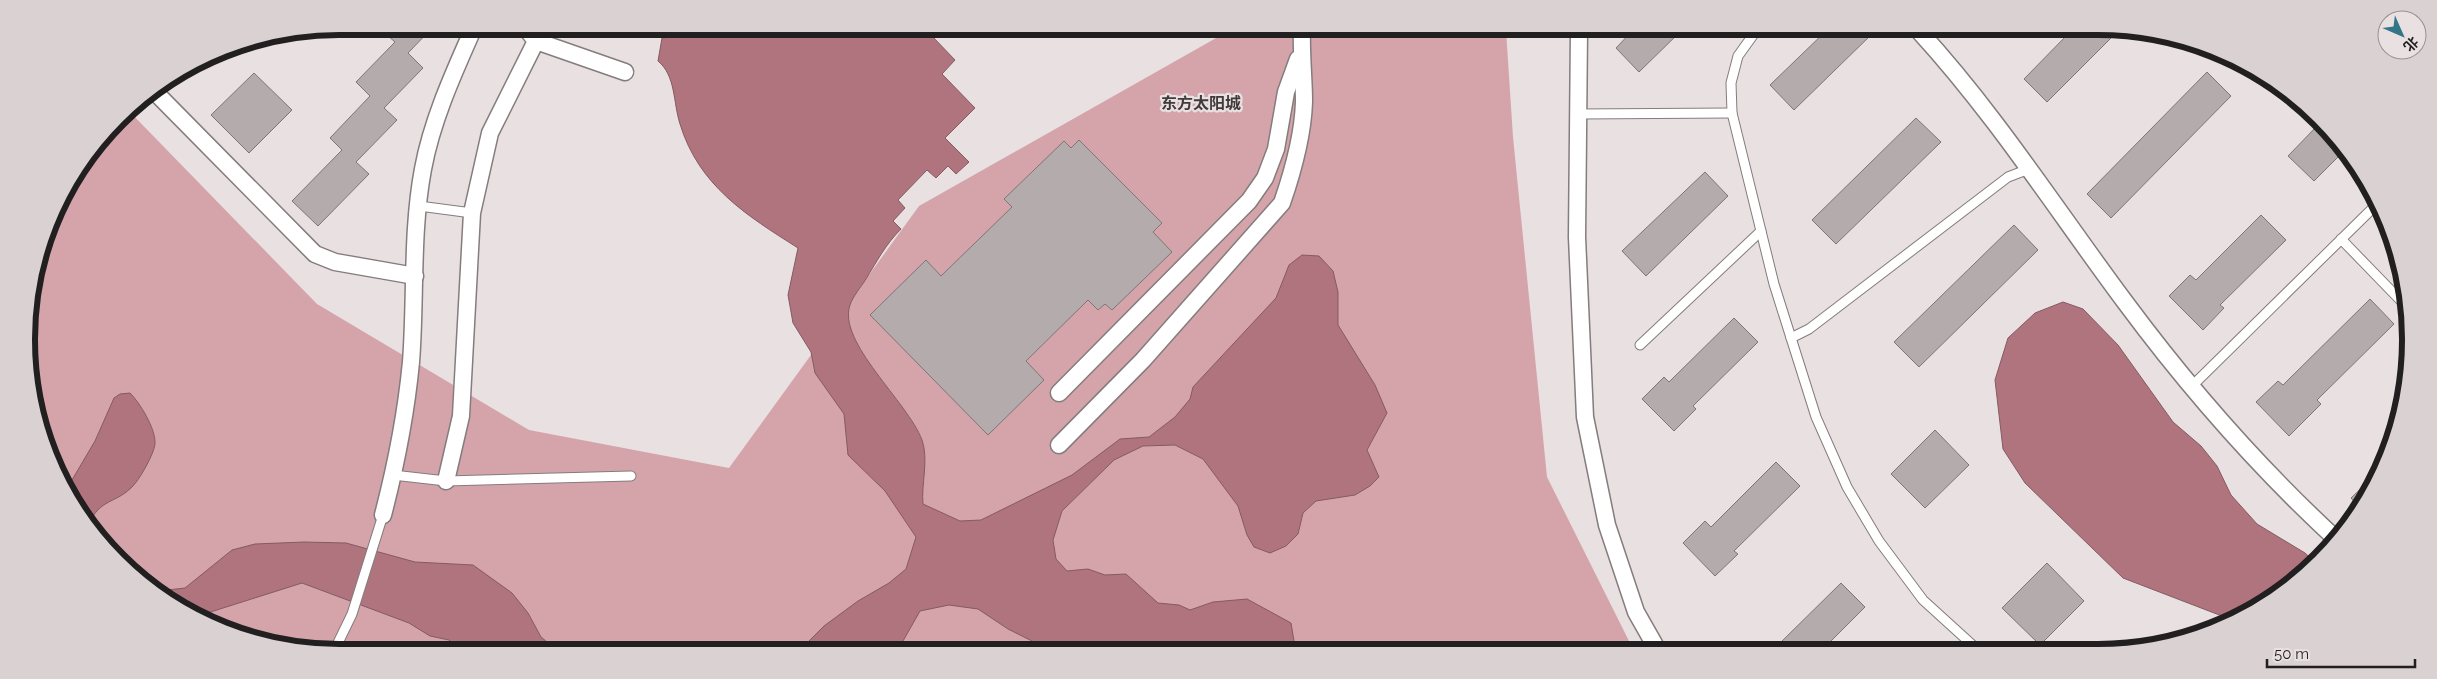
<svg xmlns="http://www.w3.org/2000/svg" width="2437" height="679" font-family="Raleway,'Noto Sans SC',sans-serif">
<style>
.green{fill:#d5a4ab}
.water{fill:#b0747e;stroke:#855a62}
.building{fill:#b3abac;stroke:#7d7576}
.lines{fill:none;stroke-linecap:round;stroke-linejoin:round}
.service-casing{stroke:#847c7d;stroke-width:11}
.minor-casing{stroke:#847c7d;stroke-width:19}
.service{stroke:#fff;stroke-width:9}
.minor{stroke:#fff;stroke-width:16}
.labels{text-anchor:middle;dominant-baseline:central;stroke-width:4.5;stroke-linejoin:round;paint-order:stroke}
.neighbourhood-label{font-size:16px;font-weight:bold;fill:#403a3b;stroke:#e9e0e1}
.rim{fill:none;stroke:#221f20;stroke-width:6}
</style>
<rect width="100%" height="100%" fill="#e9e0e1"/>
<!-- green -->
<polygon class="green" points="1232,29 1506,30 1513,137 1547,477 1633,649 279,647 166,600 91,530 37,421 27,319 58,201 128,110 317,304 529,430 729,468 919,206"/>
<!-- water -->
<g class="water">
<path d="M707,27L937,28L931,35L955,60L942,74L975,108L945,138L969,162L956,174L948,166L936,178L927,170L898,200L905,208L893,221L901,229C886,244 877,261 866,279C861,287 853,296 850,305C837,342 908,402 922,440C929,460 921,484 923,504L960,521L981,520L1072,475L1120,439L1149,437L1175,417L1190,399L1193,387L1276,298L1289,265L1302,255L1319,256L1333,271L1338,292V325L1375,385L1387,413L1367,450L1379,477L1370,486L1355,495L1316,501L1303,513L1298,534L1286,546L1270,553L1254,547L1247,535L1238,506L1203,459L1175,445L1143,446L1114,460L1062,511L1053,540L1056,559L1067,571L1088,569L1105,575L1126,574L1158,603L1179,605L1190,610L1213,602L1247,599L1291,623L1294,641L1300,649L1046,648L1008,629L978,609L949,605L920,611L899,648H802L824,626L858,601L889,583L906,569L916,537L885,491L848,455L844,414L815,373L811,352L793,323L788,295L798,248C746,215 699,186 680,124C673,102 676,76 658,61L662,38L685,36Z"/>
<polygon points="2063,302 2083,309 2118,345 2173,422 2201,446 2217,466 2231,495 2257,524 2305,553 2316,563 2235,621 2123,578 2025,483 2003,449 1995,380 2008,338 2035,313"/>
<path d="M130,393C140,403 156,429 155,444C154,454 139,481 131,488C114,504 102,498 88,524L69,485L95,441L114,398L120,394Z"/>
<polygon points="304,542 346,543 415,562 473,565 512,593 528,613 541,637 553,647 456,647 449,640 430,636 409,623 302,583 201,615 166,600 153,588 167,590 185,588 232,550 255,544"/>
</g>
<!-- building -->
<g class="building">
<polygon points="383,26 433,27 408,53 423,68 384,108 397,120 356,162 369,174 318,226 292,201 342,150 330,138 370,96 356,82 395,42 380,29"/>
<polygon points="1633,30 1681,31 1639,72 1616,48"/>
<polygon points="1826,31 1871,31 1873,33 1794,110 1770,85"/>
<polygon points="2070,32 2117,32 2047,102 2024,79"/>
<polygon points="2207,72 2231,96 2111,218 2087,194"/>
<polygon points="254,73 292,110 249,153 211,115"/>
<polygon points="1916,118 1941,142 1836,244 1812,220"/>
<polygon points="2318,125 2344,151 2314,181 2288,156"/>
<polygon points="1079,140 1162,223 1153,232 1172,252 1112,310 1105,304 1098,310 1088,300 1026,361 1044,380 988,435 870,315 926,260 941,276 1012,207 1004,199 1064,141 1071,148"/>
<polygon points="1705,172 1728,196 1646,276 1622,251"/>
<polygon points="2261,215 2286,240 2220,305 2224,308 2203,330 2169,296 2190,275 2196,280"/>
<polygon points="2014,225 2038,250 1919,367 1894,342"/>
<polygon points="2370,299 2394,324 2317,400 2321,404 2289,436 2256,402 2278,381 2283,385"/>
<polygon points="1734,318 1758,342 1693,406 1696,409 1674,431 1642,399 1664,377 1669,382"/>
<polygon points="1935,430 1969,465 1925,508 1891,474"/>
<polygon points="1776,462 1800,486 1734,551 1738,554 1715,576 1683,543 1705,521 1711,527"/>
<polygon points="2373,477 2375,479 2369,496 2360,508 2351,498"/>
<polygon points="2047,563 2084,601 2040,645 2002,608"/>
<polygon points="1841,583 1865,607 1822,650 1763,649 1771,642 1776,647"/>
</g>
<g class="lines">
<!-- service casing -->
<g class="service-casing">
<g id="service">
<polyline points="1756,31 1738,56 1731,83 1732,113 1774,284 1816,417 1847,487 1879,541 1923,600 1978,650"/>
<polyline points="1578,114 1732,113"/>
<polyline points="419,206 472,213"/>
<polyline points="2341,239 2405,305"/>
<polyline points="1791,338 1809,329 2008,177 2029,169"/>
<polyline points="1640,345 1761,231"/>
<polyline points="2191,387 2375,206"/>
<polyline points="393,475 446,481 631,476"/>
<polyline points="336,647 352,614 383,515"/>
</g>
</g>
<!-- minor casing -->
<g class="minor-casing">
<g id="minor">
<polyline points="525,27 536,41 625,72"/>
<polyline points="1579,30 1577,237 1585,417 1607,525 1636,612 1657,649"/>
<path d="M1919,31C1996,115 2057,211 2125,302C2188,387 2258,467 2336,539"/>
<polyline points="154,91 315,254 335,262 415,276"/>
<polyline points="1059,393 1249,201 1265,178 1276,149 1286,92 1298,59"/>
<path d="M1059,445L1143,360L1282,203C1292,174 1303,133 1304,102C1304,78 1301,54 1302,29"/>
<polyline points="446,481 461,416 472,213 490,133 536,41"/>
<path d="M383,515C396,465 406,414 411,362C416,298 411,233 423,169C432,120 454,72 474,27"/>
</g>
</g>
<!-- service -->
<use href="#service" class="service"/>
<!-- minor -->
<use href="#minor" class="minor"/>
</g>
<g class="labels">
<!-- neighbourhood labels -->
<g class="neighbourhood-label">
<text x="1201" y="103">东方太阳城</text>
</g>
</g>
<!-- crop -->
<path d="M0 0H2437V679H0ZM339 35H2098A304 304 0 0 1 2402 339V340A304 304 0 0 1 2098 644H339A304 304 0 0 1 35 340V339A304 304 0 0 1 339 35Z" fill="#d9d1d2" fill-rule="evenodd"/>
<path class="rim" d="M339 35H2098A304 304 0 0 1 2402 339V340A304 304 0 0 1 2098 644H339A304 304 0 0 1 35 340V339A304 304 0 0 1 339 35Z"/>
<!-- north arrow -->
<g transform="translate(2402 35) rotate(135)"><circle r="24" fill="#e9e0e1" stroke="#999394"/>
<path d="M0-4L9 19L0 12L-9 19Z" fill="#347688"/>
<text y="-8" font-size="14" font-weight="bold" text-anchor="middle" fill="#221f20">北</text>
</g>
<!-- scale -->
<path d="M2267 659v8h148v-8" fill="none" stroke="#221f20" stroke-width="2.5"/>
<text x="2274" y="659" font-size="15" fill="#221f20" stroke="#e9e0e1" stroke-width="4" paint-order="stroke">50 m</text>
</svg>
